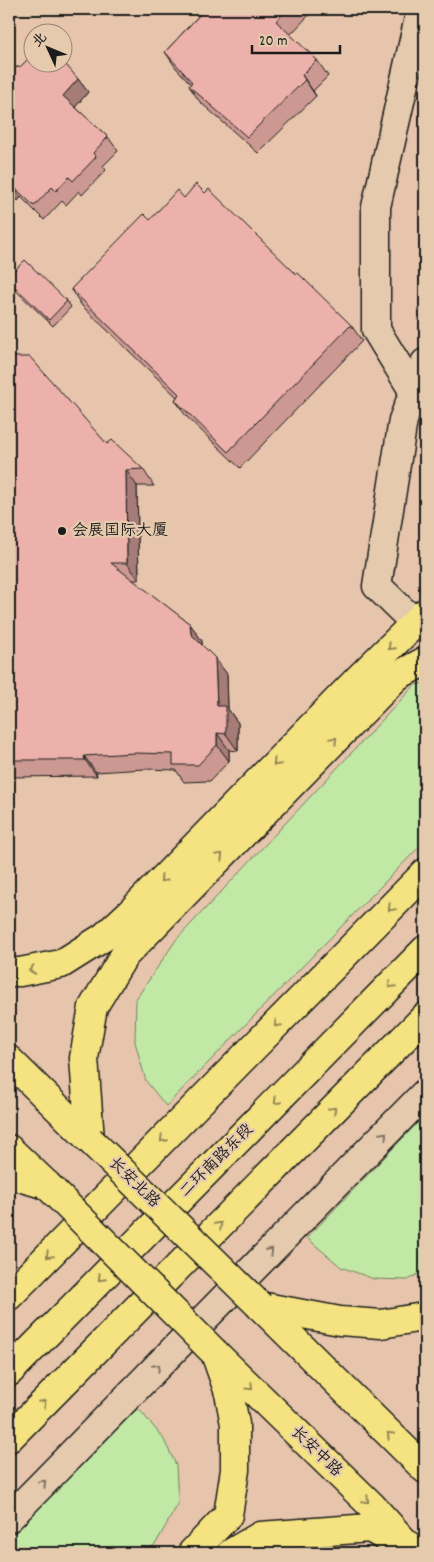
<svg xmlns="http://www.w3.org/2000/svg" width="434" height="1562" font-family="Dekko,'LXGW WenKai TC',sans-serif">
<style>
.green{fill:#c1e9a5;stroke:#6e8260}
.lines{fill:none;stroke-linecap:round;stroke-linejoin:round}
.street-casing{stroke:#1c1c1c;stroke-width:31}
.secondary-casing{stroke:#1c1c1c;stroke-width:31}
.primary-casing{stroke:#1c1c1c;stroke-width:31}
.highway-casing{stroke:#1c1c1c;stroke-width:31}
.street{stroke:#e5caad;stroke-width:28}
.secondary{stroke:#e5caad;stroke-width:28}
.primary{stroke:#f5e382;stroke-width:28}
.highway{stroke:#f5e382;stroke-width:28}
.primary-bridge-casing{stroke:#1c1c1c;stroke-width:31;stroke-linecap:butt}
.primary-bridge{stroke:#f5e382;stroke-width:28}
.wall{fill:#cb9892;stroke:#1c1c1c}
.shaded-wall{fill:#a57c77;stroke:#1c1c1c}
.building{fill:#ecb1aa;stroke:#1c1c1c}
.oneway{stroke:#938954}
.oneway2{stroke:#807364}
.poi-dot{fill:#1c1c1c;stroke:#e5caad;stroke-width:2}
.labels{text-anchor:middle;dominant-baseline:central;stroke-width:4.5;stroke-linejoin:round;paint-order:stroke}
.poi-label{font-size:16px;fill:#1c1c1c;stroke:#e5caad;text-anchor:start}
.street-label{font-size:16px;fill:#1c1c1c;stroke:#e5caad}
</style>
<rect width="100%" height="100%" fill="#e6c5ac"/>
<filter id="ink" filterUnits="userSpaceOnUse"><feTurbulence type="fractalNoise" baseFrequency=".02" numOctaves="2"/><feDisplacementMap in="SourceGraphic" scale="10" xChannelSelector="R" yChannelSelector="G"/><feConvolveMatrix kernelMatrix="1 2 1 2 8 2 1 2 1" color-interpolation-filters="sRGB"/></filter>
<g filter="url(#ink)">
<!-- green -->
<g class="green">
<polygon points="425,683 425,841 166,1106 146,1081 135,1042 136,999 176,940 415,685"/>
<polygon points="425,1115 425,1270 408,1280 374,1279 341,1267 307,1238"/>
<polygon points="138,1408 163,1438 176,1465 178,1504 156,1543 145,1553 9,1553 9,1538"/>
</g>
<g class="lines">
<!-- street casing -->
<g class="street-casing">
<g id="street">
<polyline points="414,392 376,330 376,207 421,9"/>
<polyline points="415,623 377,586 403,420 425,363"/>
</g>
</g>
<!-- secondary casing -->
<g class="secondary-casing">
<polyline id="secondary" points="9,1518 425,1093"/>
</g>
<!-- primary casing -->
<g class="primary-casing">
<g id="primary">
<polyline points="9,1060 90,1140"/>
<polyline points="9,1149 47,1185"/>
<polyline points="260,1306 425,1469"/>
<polyline points="215,1353 371,1505 410,1548"/>
</g>
</g>
<!-- highway casing -->
<g class="highway-casing">
<g id="highway">
<polyline points="9,972 20,972 61,964 104,937 130,913 359,678 425,613"/>
<polyline points="90,1140 84,1058 93,1007 124,956 397,676 425,661"/>
<polyline points="9,1174 47,1185"/>
<polyline points="9,1296 425,873"/>
<polyline points="260,1306 340,1321 381,1324 423,1317 425,1316"/>
<polyline points="9,1372 425,950"/>
<polyline points="9,1438 425,1017"/>
<polyline points="192,1553 228,1515 235,1470 235,1424 229,1393 215,1353"/>
<polyline points="231,1553 260,1536 370,1528 413,1553"/>
</g>
</g>
<!-- street -->
<use href="#street" class="street"/>
<!-- secondary -->
<use href="#secondary" class="secondary"/>
<!-- primary -->
<use href="#primary" class="primary"/>
<!-- highway -->
<use href="#highway" class="highway"/>
<!-- primary-bridge casing -->
<g class="primary-bridge-casing">
<g id="primary-bridge">
<polyline points="90,1140 260,1306"/>
<polyline points="47,1185 215,1353"/>
</g>
</g>
<!-- primary-bridge -->
<use href="#primary-bridge" class="primary-bridge"/>
</g>
<!-- wall -->
<g class="wall">
<polygon points="205,9 305,9 309,15 290,35 317,60 328,76 313,91 316,96 258,153 200,102 189,86 191,84 176,68 165,52"/>
<polygon points="20,67 78,79 88,92 75,107 108,137 118,151 103,166 106,170 82,195 79,191 66,205 62,201 44,220 21,197 18,201 9,189 9,68"/>
<polygon points="205,193 296,274 351,325 362,341 240,468 186,416 175,400 177,397 82,306 71,289 184,198"/>
<polygon points="9,276 67,301 71,307 53,326 10,285 9,283"/>
<polygon points="9,357 107,444 143,469 154,486 137,486 139,580 132,580 190,624 202,641 202,645 227,674 228,709 238,723 238,751 229,750 229,761 210,781 184,782 176,770 145,769 96,772 97,776 9,777"/>
</g>
<!-- shaded-wall -->
<g class="shaded-wall">
<polygon points="302,75 313,91 316,96 305,80"/>
<polygon points="78,79 88,92 73,110 63,96"/>
<polygon points="11,184 21,197 18,201 9,188 9,186"/>
<polygon points="126,470 137,486 139,580 127,563"/>
<polygon points="190,624 202,641 202,651 191,634"/>
<polygon points="215,658 227,674 228,709 238,723 238,751 226,734 217,706"/>
<polygon points="217,733 229,750 229,761 217,745"/>
<polygon points="84,756 96,772 97,776 85,760"/>
</g>
<!-- building -->
<g class="building">
<polygon points="205,9 288,9 276,21 317,60 302,75 305,80 247,137 189,86 192,82 165,52"/>
<polygon points="32,55 32,62 62,62 62,60 78,79 63,96 108,137 93,153 96,157 73,181 69,177 56,191 52,187 34,206 11,184 9,186 9,68 20,67"/>
<polygon points="196,184 205,193 209,189 296,274 298,273 351,325 228,452 175,400 179,394 71,289 144,214 150,220 177,190 184,198"/>
<polygon points="25,260 67,301 49,320 9,281 9,276"/>
<polygon points="9,357 30,357 107,444 112,440 143,469 126,470 127,563 111,563 190,624 191,634 215,658 217,706 226,706 226,734 217,733 217,745 198,765 173,765 173,754 134,753 84,756 85,760 9,760"/>
</g>
<!-- one-way arrows -->
<defs><path id="oneway-chevron" d="M-2-3.5L2.5 0L-2 3.5" fill="none" stroke-width="1.6" stroke-linecap="round" stroke-linejoin="round" transform="scale(1.25)"/></defs>
<g class="oneway">
<use href="#oneway-chevron" transform="translate(391 647) rotate(135)"/>
<use href="#oneway-chevron" transform="translate(334 740) rotate(-45)"/>
<use href="#oneway-chevron" transform="translate(276 763) rotate(134)"/>
<use href="#oneway-chevron" transform="translate(220 856) rotate(-45)"/>
<use href="#oneway-chevron" transform="translate(163 879) rotate(134)"/>
<use href="#oneway-chevron" transform="translate(391 908) rotate(135)"/>
<use href="#oneway-chevron" transform="translate(32 970) rotate(168)"/>
<use href="#oneway-chevron" transform="translate(391 985) rotate(135)"/>
<use href="#oneway-chevron" transform="translate(277 1024) rotate(135)"/>
<use href="#oneway-chevron" transform="translate(277 1101) rotate(135)"/>
<use href="#oneway-chevron" transform="translate(333 1110) rotate(-45)"/>
<use href="#oneway-chevron" transform="translate(163 1139) rotate(135)"/>
<use href="#oneway-chevron" transform="translate(219 1225) rotate(-45)"/>
<use href="#oneway-chevron" transform="translate(49 1255) rotate(135)"/>
<use href="#oneway-chevron" transform="translate(101 1278) rotate(135)"/>
<use href="#oneway-chevron" transform="translate(250 1387) rotate(44)"/>
<use href="#oneway-chevron" transform="translate(43 1403) rotate(-45)"/>
<use href="#oneway-chevron" transform="translate(390 1435) rotate(-135)"/>
<use href="#oneway-chevron" transform="translate(366 1500) rotate(45)"/>
</g>
<g class="oneway2">
<use href="#oneway-chevron" transform="translate(384 1135) rotate(-46)"/>
<use href="#oneway-chevron" transform="translate(270 1251) rotate(-46)"/>
<use href="#oneway-chevron" transform="translate(157 1367) rotate(-46)"/>
<use href="#oneway-chevron" transform="translate(43 1483) rotate(-46)"/>
</g>
</g>
<!-- markers -->
<circle class="poi-dot" cx="62" cy="531" r="5"/>
<g class="labels">
<!-- poi labels -->
<g class="poi-label">
<text x="72" y="531">会展国际大厦</text>
</g>
<!-- street labels -->
<g class="street-label">
<text transform="translate(217 1161) rotate(-45)">二环南路东段</text>
<text transform="translate(134 1183) rotate(44)">长安北路</text>
<text transform="translate(316 1452) rotate(44)">长安中路</text>
</g>
</g>
<!-- margin -->
<rect width="434" height="1562" fill="none" stroke="#e5caad" stroke-width="30"/>
<rect x="15" y="15" width="404" height="1532" fill="none" stroke="#1c1c1c" stroke-width="2" filter="url(#ink)"/>
<!-- north arrow -->
<g transform="translate(48 48) rotate(314)"><circle r="24" fill="#e5caad" stroke="#958473"/>
<path d="M0-4L9 19L0 12L-9 19Z" fill="#1c1c1c"/>
<text y="-8" font-size="14" font-weight="bold" text-anchor="middle" fill="#1c1c1c">北</text>
</g>
<!-- scale -->
<path d="M252 45v8h88v-8" fill="none" stroke="#1c1c1c" stroke-width="2.5"/>
<text x="259" y="45" font-size="15" fill="#1c1c1c" stroke="#e5caad" stroke-width="4" paint-order="stroke">20 m</text>
</svg>
